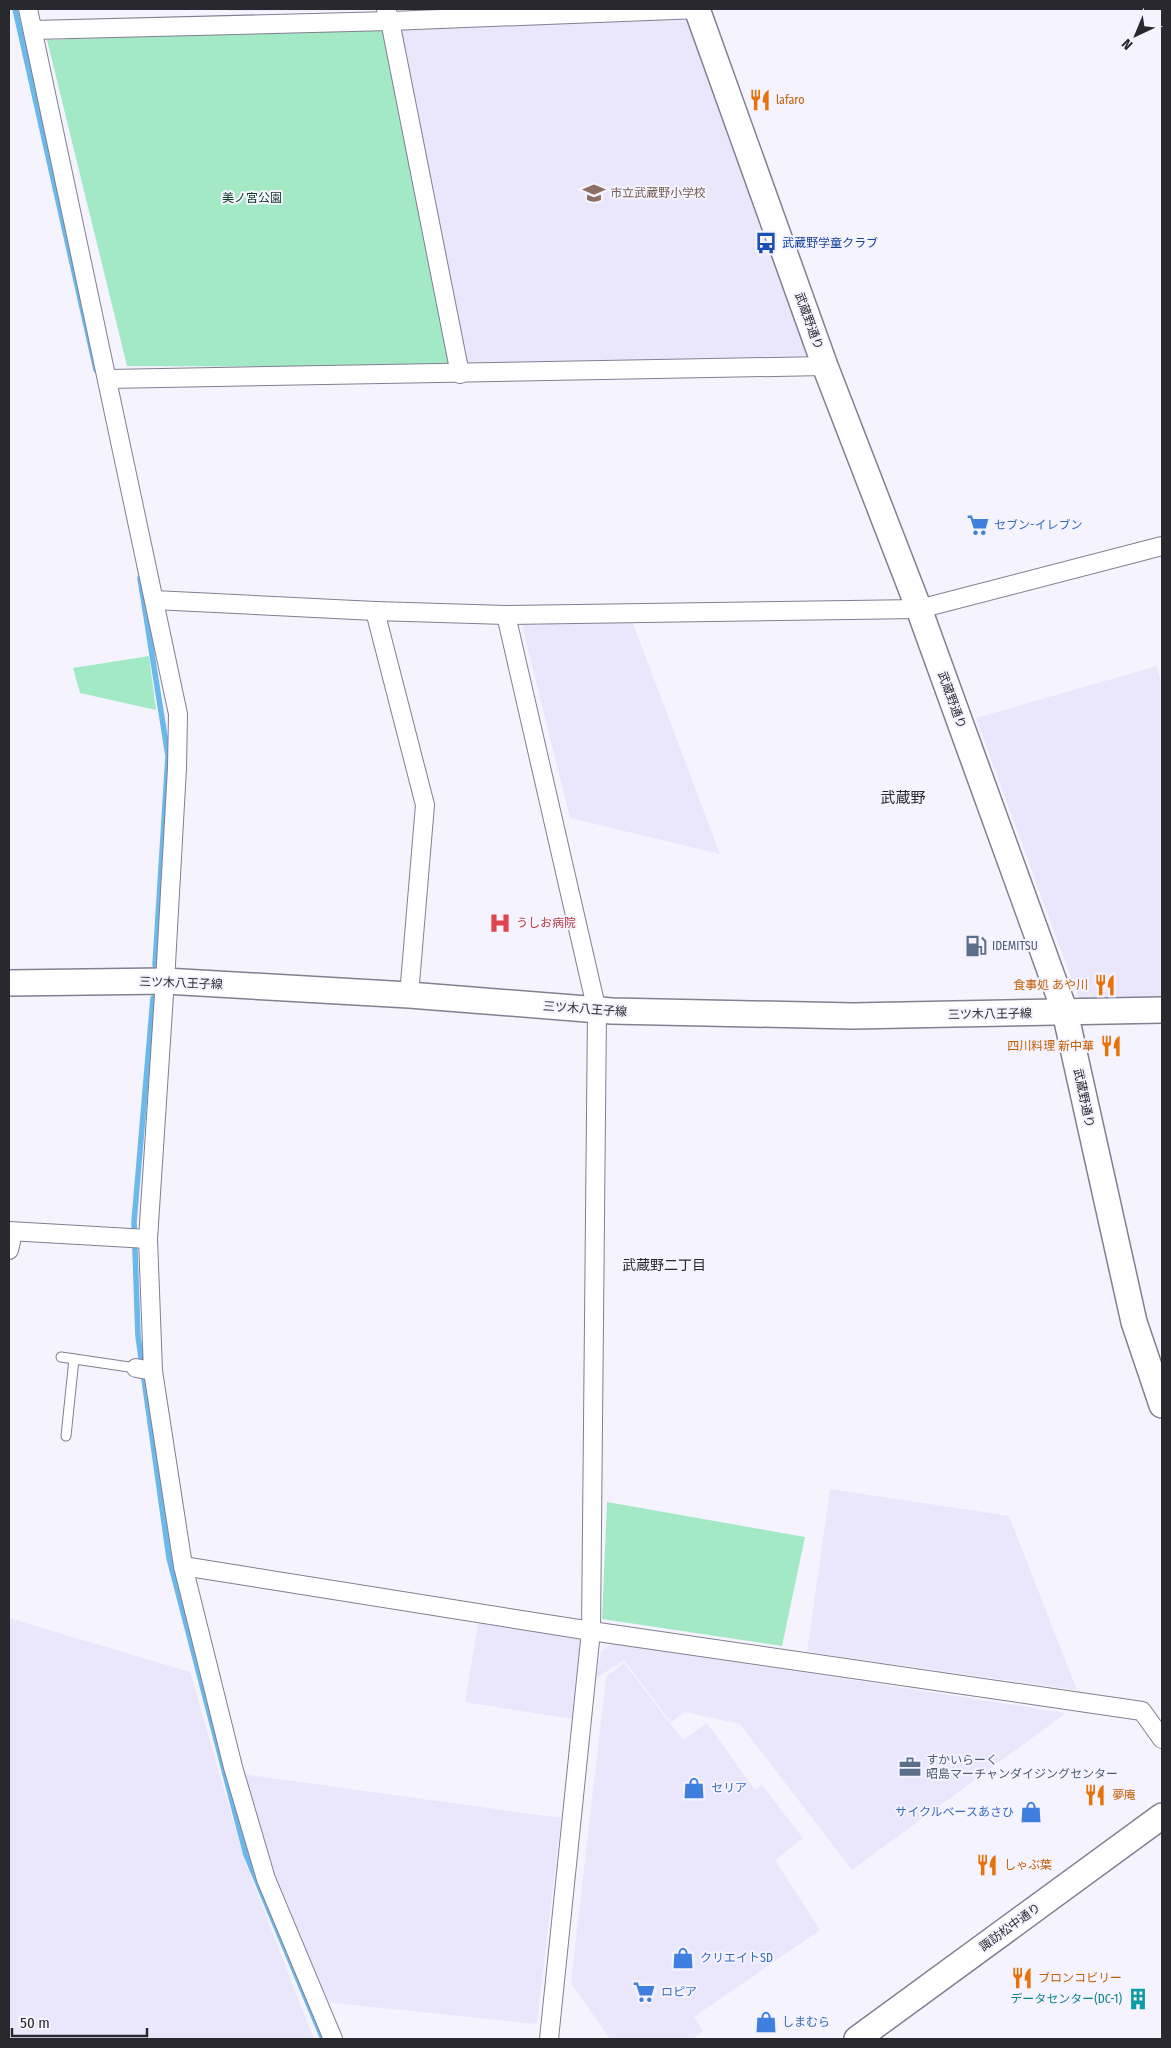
<svg xmlns="http://www.w3.org/2000/svg" width="1171" height="2048" font-family="'Fira Sans Condensed','Noto Sans JP',sans-serif">
<style>
.commercial{fill:#eae7fd}
.built{fill:#eae7fc}
.green{fill:#a4e9c6}
.lines{fill:none;stroke-linecap:round;stroke-linejoin:round}
.stream{stroke:#6bb8eb;stroke-width:5.5}
.lane-casing{stroke:#817f90;stroke-width:11}
.street-casing{stroke:#817f90;stroke-width:20}
.secondary-casing{stroke:#817f90;stroke-width:28}
.lane{stroke:#fff;stroke-width:9}
.street{stroke:#fff;stroke-width:18}
.secondary{stroke:#fff;stroke-width:25}
.labels{text-anchor:middle;dominant-baseline:central;stroke-width:4;stroke-linejoin:round;paint-order:stroke}
.food-label{font-size:12px;fill:#c56008;stroke:#f4f3fe;text-anchor:start}
.education-label{font-size:12px;fill:#785e54;stroke:#f4f3fe;text-anchor:start}
.park-label{font-size:12px;fill:#123928;stroke:#f4f3fe}
.transit-label{font-size:12px;fill:#164399;stroke:#f4f3fe;text-anchor:start}
.street-label{font-size:12px;fill:#29282f;stroke:#f4f3fe}
.shop-label{font-size:12px;fill:#366cbe;stroke:#f4f3fe;text-anchor:start}
.health-label{font-size:12px;fill:#be3a42;stroke:#f4f3fe;text-anchor:start}
.service-label{font-size:12px;fill:#4e5e75;stroke:#f4f3fe;text-anchor:start}
.culture-label{font-size:12px;fill:#0d838f;stroke:#f4f3fe;text-anchor:end}
.neighbourhood-label{font-size:14px;fill:#29282f;stroke:#f4f3fe}
.quarter-label{font-size:15px;fill:#29282f;stroke:#f4f3fe}
</style>
<rect width="100%" height="100%" fill="#f4f3fe"/>
<!-- commercial -->
<g class="commercial">
<polygon points="1157,666 1162,686 1162,1001 1080,1002 976,718"/>
<polygon points="624,1663 683,1740 707,1723 755,1790 762,1785 803,1838 775,1860 820,1930 694,2017 703,2031 692,2039 610,2039 571,1983 606,1677"/>
</g>
<!-- built -->
<g class="built">
<polygon points="228,9 378,9 378,10 228,11"/>
<polygon points="697,9 825,366 460,374 390,21"/>
<polygon points="632,621 720,854 570,818 522,625"/>
<polygon points="830,1489 1009,1516 1077,1690 807,1652"/>
<polygon points="9,1618 190,1672 246,1865 314,2039 9,2039"/>
<polygon points="479,1618 569,1631 580,1641 572,1719 465,1702"/>
<polygon points="612,1643 1066,1713 852,1870 740,1724 685,1712 671,1722 624,1660 596,1678 601,1651"/>
<polygon points="242,1774 561,1818 537,2024 325,2002 278,1887"/>
</g>
<!-- green -->
<g class="green">
<polygon points="383,27 449,367 127,366 47,40"/>
<polygon points="149,656 156,710 80,693 73,668"/>
<polygon points="607,1502 805,1537 782,1646 602,1619"/>
</g>
<g class="lines">
<!-- stream -->
<g class="stream">
<polyline points="15,9 96,370"/>
<polyline points="140,578 168,756 155,965"/>
<polyline points="153,998 134,1222 138,1336 169,1558 246,1855 323,2039"/>
</g>
<!-- lane casing -->
<g class="lane-casing">
<g id="lane">
<polyline points="61,1357 136,1368"/>
<polyline points="66,1436 74,1359"/>
</g>
</g>
<!-- street casing -->
<g class="street-casing">
<g id="street">
<polyline points="28,9 178,714 177,768 166,964 148,1239 153,1371 183,1566 233,1767 266,1879 333,2039"/>
<polyline points="386,9 390,21 460,374"/>
<polyline points="33,30 390,21 700,9"/>
<polyline points="108,379 825,366"/>
<polyline points="154,600 375,611 506,615 919,609 1162,546"/>
<polyline points="375,611 425,805 409,995"/>
<polyline points="506,615 597,1011 591,1631 549,2039"/>
<polyline points="9,1231 148,1239"/>
<polyline points="9,1250 13,1232"/>
<polyline points="136,1368 153,1371"/>
<polyline points="183,1566 591,1631 1142,1711 1162,1739"/>
</g>
</g>
<!-- secondary casing -->
<g class="secondary-casing">
<g id="secondary">
<polyline points="697,9 825,366 919,609 1065,1012 1134,1322 1162,1405"/>
<polyline points="9,983 165,981 409,995 612,1011 853,1016 1162,1010"/>
<polyline points="857,2039 1162,1816"/>
</g>
</g>
<!-- lane -->
<use href="#lane" class="lane"/>
<!-- street -->
<use href="#street" class="street"/>
<!-- secondary -->
<use href="#secondary" class="secondary"/>
</g>
<!-- icons -->
<defs>
<g id="restaurant-bare" transform="scale(1.725)"><path d="M-5-6h1v4h1v-4h1v4h1v-4h1v5L-1.5 .5V6h-2V.5L-5-1ZM5-6V6H3V1.5H1.5Q1.5-4 5-6Z" fill="#e8710a" stroke="#f4f3fe" stroke-width="2.5" paint-order="stroke"/></g>
<g id="school-bare" transform="scale(1.725)"><path d="M0-5L7-2L0 1L-7-2ZM-4 1L0 2.5L4 1V4Q0 6-4 4Z" fill="#8d6e63" stroke="#f4f3fe" stroke-width="2.5" paint-order="stroke"/></g>
<g id="bus-bare" transform="scale(1.725)"><path d="M-5-6H5V4H4V6H2V4H-2V6H-4V4H-5ZM-3.5-4V0h7V-4ZM-3.5 1.2v1.5H-2V1.2ZM2 1.2v1.5H3.5V1.2Z" fill="#1a4fb4" stroke="#f4f3fe" stroke-width="2.5" paint-order="stroke"/></g>
<g id="supermarket-bare" transform="scale(1.725)"><path d="M-6-5.5h2.5l.6 2H6L4.5 2H-2.5L-4.4-4H-6ZM-1.5 3.2a1.3 1.3 0 1 0 .1 0ZM3 3.2a1.3 1.3 0 1 0 .1 0Z" fill="#3f7fe0" stroke="#f4f3fe" stroke-width="2.5" paint-order="stroke"/></g>
<g id="hospital-bare" transform="scale(1.725)"><path d="M-5-5h3v3.5h4V-5h3V5h-3V1.5h-4V5h-3Z" fill="#e0444e" stroke="#f4f3fe" stroke-width="2.5" paint-order="stroke"/></g>
<g id="fuel-bare" transform="scale(1.725)"><path d="M-5.5-6h7V0h2V4h1.3V-2.5L3-4.5l.8-.8L6-3V5H2.5V1h-1V6h-7ZM-4.2-4.7v3.2H.2V-4.7Z" fill="#5c6f8a" stroke="#f4f3fe" stroke-width="2.5" paint-order="stroke"/></g>
<g id="office-bare" transform="scale(1.725)"><path d="M-6-3h4V-5.5h4V-3h4V5H-6ZM-1-4.5V-3h2v-1.5ZM-6 0V1H6V0Z" fill="#5c6f8a" stroke="#f4f3fe" stroke-width="2.5" paint-order="stroke"/></g>
<g id="shop-bare" transform="scale(1.725)"><path d="M-5-2.5h2.3a2.7 3.5 0 0 1 5.4 0H5L5.5 6h-11ZM-1.5-2.5h3a1.5 2.3 0 0 0-3 0Z" fill="#3f7fe0" stroke="#f4f3fe" stroke-width="2.5" paint-order="stroke"/></g>
<g id="building-bare" transform="scale(1.725)"><path d="M-4-6H4V6H1V3H-1V6H-4ZM-2.5-4.3h1.7v1.8h-1.7ZM.8-4.3h1.7v1.8H.8ZM-2.5-1h1.7V.8h-1.7ZM.8-1h1.7V.8H.8Z" fill="#0f9aa8" stroke="#f4f3fe" stroke-width="2.5" paint-order="stroke"/></g>
</defs>
<g fill-rule="evenodd">
<use href="#restaurant-bare" x="760" y="100"/>
<use href="#school-bare" x="594" y="193"/>
<use href="#bus-bare" x="766" y="243"/>
<use href="#supermarket-bare" x="978" y="525"/>
<use href="#hospital-bare" x="500" y="923"/>
<use href="#fuel-bare" x="976" y="946"/>
<use href="#restaurant-bare" x="1105" y="985"/>
<use href="#restaurant-bare" x="1111" y="1046"/>
<use href="#office-bare" x="910" y="1767"/>
<use href="#shop-bare" x="694" y="1788"/>
<use href="#restaurant-bare" x="1095" y="1795"/>
<use href="#shop-bare" x="1031" y="1812"/>
<use href="#restaurant-bare" x="987" y="1865"/>
<use href="#shop-bare" x="683" y="1958"/>
<use href="#restaurant-bare" x="1022" y="1978"/>
<use href="#supermarket-bare" x="644" y="1992"/>
<use href="#building-bare" x="1138" y="1999"/>
<use href="#shop-bare" x="766" y="2022"/>
</g>
<g class="labels">
<!-- food labels -->
<g class="food-label">
<text x="776" y="100">lafaro</text>
<text x="1088" y="985" text-anchor="end">食事処 あや川</text>
<text x="1094" y="1046" text-anchor="end">四川料理 新中華</text>
<text x="1112" y="1795">夢庵</text>
<text x="1004" y="1865">しゃぶ葉</text>
<text x="1038" y="1978">ブロンコビリー</text>
</g>
<!-- education labels -->
<g class="education-label">
<text x="610" y="193">市立武蔵野小学校</text>
</g>
<!-- park labels -->
<g class="park-label">
<text x="252" y="198">美ノ宮公園</text>
</g>
<!-- transit labels -->
<g class="transit-label">
<text x="782" y="243">武蔵野学童クラブ</text>
</g>
<!-- street labels -->
<g class="street-label">
<text transform="translate(809 321) rotate(70)">武蔵野通り</text>
<text transform="translate(952 700) rotate(70)">武蔵野通り</text>
<text transform="translate(181 983) rotate(2)">三ツ木八王子線</text>
<text transform="translate(585 1009) rotate(4)">三ツ木八王子線</text>
<text transform="translate(990 1014) rotate(-1)">三ツ木八王子線</text>
<text transform="translate(1084 1098) rotate(78)">武蔵野通り</text>
<text transform="translate(1010 1927) rotate(-36)">諏訪松中通り</text>
</g>
<!-- shop labels -->
<g class="shop-label">
<text x="994" y="525">セブン-イレブン</text>
<text x="711" y="1788">セリア</text>
<text x="1014" y="1812" text-anchor="end">サイクルベースあさひ</text>
<text x="700" y="1958">クリエイトSD</text>
<text x="661" y="1992">ロピア</text>
<text x="782" y="2022">しまむら</text>
</g>
<!-- health labels -->
<g class="health-label">
<text x="516" y="923">うしお病院</text>
</g>
<!-- service labels -->
<g class="service-label">
<text x="992" y="946">IDEMITSU</text>
<text x="926" y="1760">すかいらーく<tspan x="926" dy="14">昭島マーチャンダイジングセンター</tspan></text>
</g>
<!-- culture labels -->
<g class="culture-label">
<text x="1122" y="1999">データセンター(DC-1)</text>
</g>
<!-- neighbourhood labels -->
<g class="neighbourhood-label">
<text x="664" y="1265">武蔵野二丁目</text>
</g>
<!-- quarter labels -->
<g class="quarter-label">
<text x="903" y="798">武蔵野</text>
</g>
</g>
<!-- border -->
<rect width="1171" height="2048" fill="none" stroke="#29282f" stroke-width="20"/>
<!-- north arrow -->
<g transform="translate(1136 35) rotate(224)" stroke="#f4f3fe" stroke-width="4" paint-order="stroke">
<path d="M0-4L9 19L0 12L-9 19Z" fill="#29282f"/>
<text y="-8" font-size="14" font-weight="bold" text-anchor="middle" fill="#29282f">N</text>
</g>
<!-- scale -->
<path d="M12 2028v8h135v-8" fill="none" stroke="#29282f" stroke-width="2.5"/>
<text x="20" y="2028" font-size="15" fill="#29282f" stroke="#f4f3fe" stroke-width="4" paint-order="stroke">50 m</text>
</svg>
